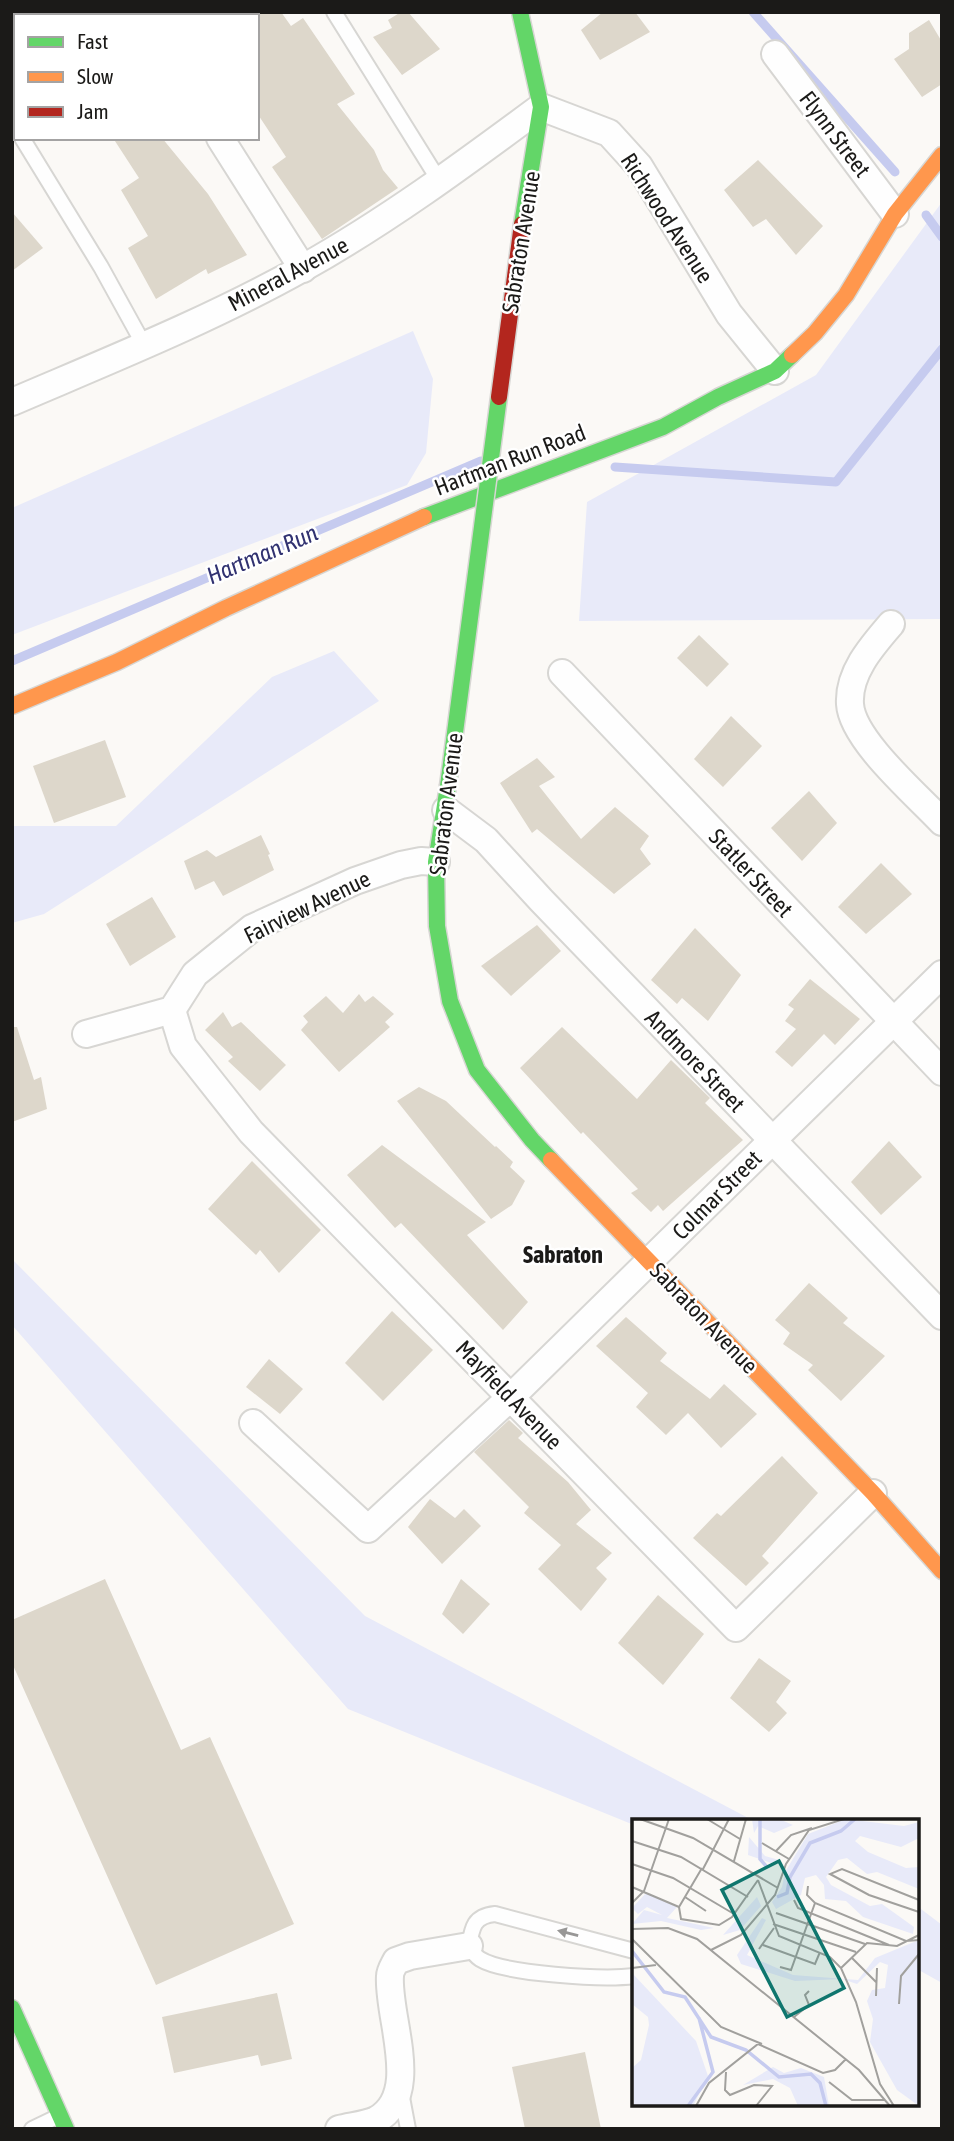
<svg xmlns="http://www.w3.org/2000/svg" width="954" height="2141" font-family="'Asap Condensed',sans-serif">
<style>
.green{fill:#e8eaf9}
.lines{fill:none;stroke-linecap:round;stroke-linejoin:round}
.stream{stroke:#c6cbef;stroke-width:9}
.building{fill:#ddd7cb}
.lane-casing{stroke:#d7d6d3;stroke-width:18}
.street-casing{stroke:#d7d6d3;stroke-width:30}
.fast-casing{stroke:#d7d6d3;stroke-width:19}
.slow-casing{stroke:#d7d6d3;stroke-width:19}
.lane{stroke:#fefefe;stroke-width:14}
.street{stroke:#fefefe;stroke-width:26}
.fast{stroke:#63d668;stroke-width:16}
.slow{stroke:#ff974d;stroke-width:16}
.fast-bridge-casing{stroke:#d7d6d3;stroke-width:19;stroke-linecap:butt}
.jam-bridge-casing{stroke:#d7d6d3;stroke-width:19;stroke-linecap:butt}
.fast-bridge{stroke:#63d668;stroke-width:16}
.jam-bridge{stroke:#b3261e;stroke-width:16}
.oneway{fill:#989796}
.labels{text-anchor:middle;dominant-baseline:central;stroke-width:5;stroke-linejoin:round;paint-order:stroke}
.street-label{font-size:23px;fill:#1b1a18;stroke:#fff}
.water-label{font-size:24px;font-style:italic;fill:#313271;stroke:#fff}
.neighbourhood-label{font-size:24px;font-weight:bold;fill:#1b1a18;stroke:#fff}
.inset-river{fill:none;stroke:#c6cbef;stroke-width:3.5}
.inset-road{fill:none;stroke:#a1a09d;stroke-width:2}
.view{fill:#0f766e;fill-opacity:0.15;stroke:#0f766e;stroke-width:3.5}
.inset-edge{fill:none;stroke:#1b1a18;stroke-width:3.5}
</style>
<rect width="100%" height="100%" fill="#fbf9f6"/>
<!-- green -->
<g class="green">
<polygon points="942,202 942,619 579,621 587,502 816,375"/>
<polygon points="413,331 433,379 426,453 407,485 12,635 12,508"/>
<polygon points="334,651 379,701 44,914 12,923 12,826 116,826 272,677"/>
<polygon points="12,1259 365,1616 754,1821 634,1821 634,1825 348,1709 12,1325"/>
<polygon points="917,1906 942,1925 942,1983 917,1969"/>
</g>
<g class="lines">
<!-- stream -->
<g class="stream">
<polyline points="753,12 895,172"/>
<polyline points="926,215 942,237"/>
<polyline points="615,467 836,482 942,349"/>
<polyline points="12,661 481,461"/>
</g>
</g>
<!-- building -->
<g class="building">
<polygon points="257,12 281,12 291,26 303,18 355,94 337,104 374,150 383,170 398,188 322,239 272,167 286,157 257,113"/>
<polygon points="401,12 408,12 440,49 402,75 373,37 392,28 388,20"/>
<polygon points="603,12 635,12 650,32 600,60 581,30"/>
<polygon points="929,20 942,42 942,84 922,97 894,59 909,49 909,33"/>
<polygon points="113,138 162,138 208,194 247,255 208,274 206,269 156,299 128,248 148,236 121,190 139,178"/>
<polygon points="758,160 823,226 796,255 766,219 753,227 724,190"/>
<polygon points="12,212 43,248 12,271"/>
<polygon points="699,635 729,664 707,687 677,658"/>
<polygon points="731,716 762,746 723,787 694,759"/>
<polygon points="105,740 126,797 54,823 33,766"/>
<polygon points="537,758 555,777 539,786 581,839 615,807 649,836 640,849 651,864 614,894 537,829 532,833 500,783"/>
<polygon points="809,791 837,823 802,861 771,828"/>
<polygon points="261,835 270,854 268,855 274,870 223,896 214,881 195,890 184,861 207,850 216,857"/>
<polygon points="881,863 912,894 866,934 838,907"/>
<polygon points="152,897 176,937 130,966 106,924"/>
<polygon points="537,925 561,951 511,996 481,966"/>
<polygon points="695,928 741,975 708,1021 682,998 677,1004 651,980"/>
<polygon points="810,979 860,1019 835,1045 824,1034 792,1067 775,1052 796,1029 785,1021 794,1009 788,1005"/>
<polygon points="359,994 365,1002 373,996 394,1014 385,1022 390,1027 339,1072 301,1030 308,1022 303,1016 326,996 343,1013"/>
<polygon points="223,1012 232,1027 241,1022 286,1065 260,1091 228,1061 233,1057 205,1030"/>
<polygon points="12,1027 17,1027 34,1080 41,1077 47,1109 12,1122"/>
<polygon points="562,1027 637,1099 671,1060 710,1098 705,1103 743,1140 663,1211 658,1205 651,1212 631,1193 638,1189 583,1132 581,1134 520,1068"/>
<polygon points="419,1087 446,1101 495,1147 496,1146 513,1162 510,1167 525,1181 512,1205 491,1219 397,1101"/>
<polygon points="889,1141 922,1177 881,1215 851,1182"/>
<polygon points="382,1145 486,1222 467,1235 528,1302 503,1330 401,1223 395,1228 347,1175"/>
<polygon points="252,1161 321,1230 279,1273 260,1250 256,1255 208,1209"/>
<polygon points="809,1283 848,1318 843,1323 885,1356 841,1401 808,1370 813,1365 783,1344 790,1333 775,1320"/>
<polygon points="392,1311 433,1350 383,1401 345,1363"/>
<polygon points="626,1317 667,1353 660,1361 710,1399 724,1384 757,1414 721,1448 688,1413 666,1435 636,1407 648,1393 596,1346"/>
<polygon points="269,1359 303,1389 280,1414 246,1387"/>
<polygon points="509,1420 523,1433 518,1438 568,1482 591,1510 576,1524 612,1553 596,1568 607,1579 581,1611 538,1569 561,1545 524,1513 529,1507 474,1452"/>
<polygon points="782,1456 818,1493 762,1556 769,1563 746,1586 693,1538 717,1513 721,1516"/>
<polygon points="430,1499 455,1518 464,1509 481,1526 442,1564 408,1527"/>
<polygon points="105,1579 181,1750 210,1737 294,1924 156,1985 12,1663 12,1620"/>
<polygon points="461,1579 490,1604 463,1634 442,1614"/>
<polygon points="658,1595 704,1634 663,1685 618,1643"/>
<polygon points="759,1658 791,1681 776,1702 787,1713 769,1732 730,1698"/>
<polygon points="277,1993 292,2059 261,2066 258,2055 174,2073 162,2017"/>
<polygon points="585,2052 601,2129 525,2129 512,2067"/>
</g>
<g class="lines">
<!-- lane casing -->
<g class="lane-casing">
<g id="lane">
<polyline points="334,12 440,182"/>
<polyline points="12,122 16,127"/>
<polyline points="22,138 101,267 144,345"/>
<path d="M634,1951L495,1914C474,1916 472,1927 469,1946C472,1951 475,1956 480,1959C504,1974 604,1980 634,1976"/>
<polyline points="401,2092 408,2129"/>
<polyline points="32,2129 59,2116"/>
</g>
</g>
<!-- street casing -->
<g class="street-casing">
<g id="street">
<polyline points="140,12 142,16"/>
<polyline points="775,54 895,214"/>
<polyline points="220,138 303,269"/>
<path d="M12,402C110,360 210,320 303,268C387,221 464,164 541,107L609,133L639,166L729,314L775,371"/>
<path d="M891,624C872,646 848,673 850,704C852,740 918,796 942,822"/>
<polyline points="562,673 942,1072"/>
<polyline points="446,810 486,840 541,900 942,1316"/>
<polyline points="172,1010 183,1046 251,1132 736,1628 873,1493"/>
<polyline points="86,1034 172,1010 195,974 252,928 355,881 401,865 421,861 436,862"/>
<polyline points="253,1423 368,1529 511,1397 942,974"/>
<path d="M339,2129C350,2126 365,2125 376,2120C423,2095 387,2017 390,1976C390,1971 394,1965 396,1961L410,1956L469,1946"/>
</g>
</g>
<!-- fast casing -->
<g class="fast-casing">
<g id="fast">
<polyline points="520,12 541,107 522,224"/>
<polyline points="424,517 663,427 718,397 775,371 792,355"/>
<polyline points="448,786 436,862 437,926 450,1001 477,1070 532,1140 551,1160"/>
<polyline points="12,2008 66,2129"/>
</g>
</g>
<!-- slow casing -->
<g class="slow-casing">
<g id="slow">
<polyline points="792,355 815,333 846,295 895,214 942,155"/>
<polyline points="12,706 117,662 226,608 424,517"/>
<polyline points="551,1160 873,1493 942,1571"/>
</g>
</g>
<!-- lane -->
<use href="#lane" class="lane"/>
<!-- street -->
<use href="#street" class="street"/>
<!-- fast -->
<use href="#fast" class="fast"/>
<!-- slow -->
<use href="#slow" class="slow"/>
<!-- fast-bridge casing -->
<g class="fast-bridge-casing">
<polyline id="fast-bridge" points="448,786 499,397"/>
</g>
<!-- jam-bridge casing -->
<g class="jam-bridge-casing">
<polyline id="jam-bridge" points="499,397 522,224"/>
</g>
<!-- fast-bridge -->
<use href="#fast-bridge" class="fast-bridge"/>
<!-- jam-bridge -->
<use href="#jam-bridge" class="jam-bridge"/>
</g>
<!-- one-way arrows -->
<defs><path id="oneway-solid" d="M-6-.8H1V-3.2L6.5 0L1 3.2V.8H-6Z" transform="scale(1.75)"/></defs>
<use class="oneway" href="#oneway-solid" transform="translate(568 1933) rotate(-166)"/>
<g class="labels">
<!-- street labels -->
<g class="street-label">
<text transform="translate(835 134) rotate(53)">Flynn Street</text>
<text transform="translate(667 218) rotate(57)">Richwood Avenue</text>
<text transform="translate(521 242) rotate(-81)">Sabraton Avenue</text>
<text transform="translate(288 274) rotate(-28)">Mineral Avenue</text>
<text transform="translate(510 460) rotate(-21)">Hartman Run Road</text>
<text transform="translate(446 804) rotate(-83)">Sabraton Avenue</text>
<text transform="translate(751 873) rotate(47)">Statler Street</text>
<text transform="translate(307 907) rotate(-26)">Fairview Avenue</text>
<text transform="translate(695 1061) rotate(46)">Andmore Street</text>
<text transform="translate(717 1195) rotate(-45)">Colmar Street</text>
<text transform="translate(704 1318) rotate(46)">Sabraton Avenue</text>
<text transform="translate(509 1395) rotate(46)">Mayfield Avenue</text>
</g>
<!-- water labels -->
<g class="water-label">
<text transform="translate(262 554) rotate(-23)">Hartman Run</text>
</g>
<!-- neighbourhood labels -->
<g class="neighbourhood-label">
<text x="563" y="1254">Sabraton</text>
</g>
</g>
<!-- overview -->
<g transform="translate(632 1819)">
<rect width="287" height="287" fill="#fbf9f6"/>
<path d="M120,0H147L161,6L142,14L126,7L122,14ZM214,0L272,7L287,3V19L269,28L228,17L223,22L236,33L274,49L287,48V70L245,53L235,55L215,39L206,41L194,58L199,66L238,87L250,85L282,108L281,115L231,98L214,82L193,80L192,66L184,56L173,59L169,76L144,90L140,83L150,68L153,53L176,15ZM117,18L133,37L147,41L139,44L116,36ZM14,74L45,88L35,99L82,109L69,111L29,102L0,105L12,91L30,96L15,88L6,95L0,89ZM125,78L129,87L108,111L91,116ZM130,99L134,101L115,136L161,156L226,161L243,139L287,121V287L265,271L238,223L241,200L235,182L240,171L253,169L256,146L248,143L225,165L210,160L163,162L109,145L105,136ZM1,155L64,222L76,257L61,287H2L0,249L9,241L17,206L16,198L0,185ZM141,248L152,254L169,249L192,258L197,287H166L158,269L141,260L111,266Z" fill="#e8eaf9"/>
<path class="inset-river" d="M128,0V40L135,48M145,78L155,74L158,58L178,24L209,12L223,0M0,132L32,173L53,178L79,218L114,231L147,258L179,255L188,264L194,287M56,287L81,253L67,199"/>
<path class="inset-road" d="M8,0L61,19L146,69M75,0L108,20M0,22L49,38L116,78M130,24L157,40M81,31L97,0M144,32L159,16L180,9M102,42L114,0M0,45L41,59L102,95M71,50L81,31M126,61L147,117L198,138L209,149L224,183L248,265L262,287M176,67L175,76L183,84L274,122L287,121M0,68L47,88M53,78L74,92M162,81L166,89L257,126M287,81L210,50L198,55L237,76L287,93M0,84L12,72L37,0M47,88L49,100L87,106L100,98L126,61M47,88L70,49M144,94L233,125M141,105L224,133M0,110L36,109L65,120L227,251L258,287M0,120L89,208L130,225M131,126L183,145L188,133M127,130L142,109M79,131L109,116L143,76L154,45L177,11L212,0M220,139L244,163M148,148L159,151L183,84M0,149L24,146M209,149L235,124L265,127L287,116M244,177L245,149M267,185L269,157L287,135M0,197V219M162,198L177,186L173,176L177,172M94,253L93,271L98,276L122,266L140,267L124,287M197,263L220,281H253M64,287L77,264L126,225L191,254L203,251L214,240"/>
<path class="view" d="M147,42L212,169L155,198L90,71Z"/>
<rect width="287" height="287" class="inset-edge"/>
</g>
<!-- border -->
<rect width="954" height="2141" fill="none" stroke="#1b1a18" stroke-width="28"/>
<!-- legend -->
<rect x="14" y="14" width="245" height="126" fill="#ffffff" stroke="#a4a3a3" stroke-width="2"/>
<rect x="28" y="37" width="35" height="10" fill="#63d668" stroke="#a4a3a3" stroke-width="2"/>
<text x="77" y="49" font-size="21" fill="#1b1a18">Fast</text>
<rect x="28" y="72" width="35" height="10" fill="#ff974d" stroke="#a4a3a3" stroke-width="2"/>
<text x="77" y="84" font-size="21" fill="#1b1a18">Slow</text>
<rect x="28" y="107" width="35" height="10" fill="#b3261e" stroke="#a4a3a3" stroke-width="2"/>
<text x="77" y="119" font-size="21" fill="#1b1a18">Jam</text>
</svg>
